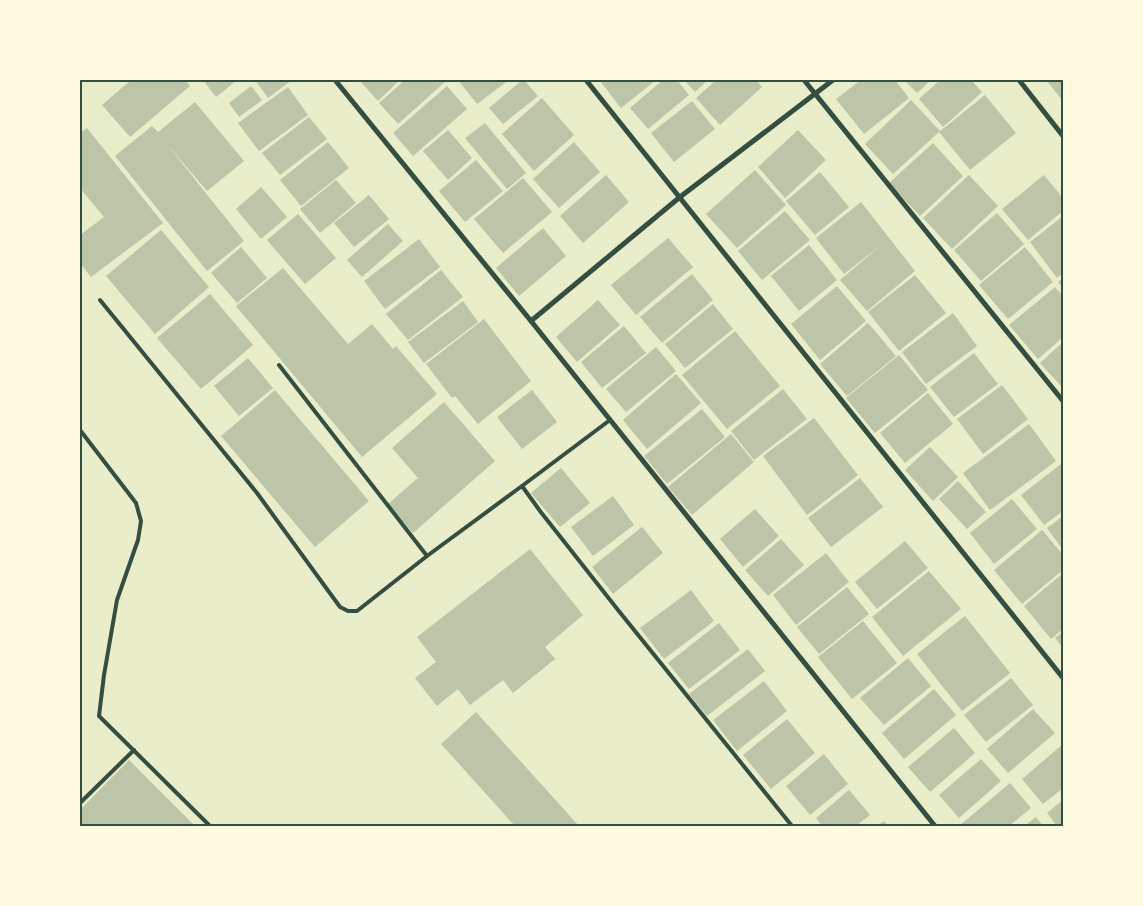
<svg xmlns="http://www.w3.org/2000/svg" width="1143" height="906" font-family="Literata,serif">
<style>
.building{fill:#bcc5a7}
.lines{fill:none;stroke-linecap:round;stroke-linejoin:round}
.service{stroke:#344e41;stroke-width:4}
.minor{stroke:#344e41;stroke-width:5}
.neatline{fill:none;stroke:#344e41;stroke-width:2}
</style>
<rect width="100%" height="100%" fill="#e9edc9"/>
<!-- building -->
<g class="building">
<polygon points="131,80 185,80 190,86 130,137 102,105"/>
<polygon points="203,80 237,80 216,97"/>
<polygon points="255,80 292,80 268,98"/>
<polygon points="359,80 400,80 378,101"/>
<polygon points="405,80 447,80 398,124 379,103"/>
<polygon points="458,80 509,80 477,104"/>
<polygon points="522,80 524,80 538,96 503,124 489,108"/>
<polygon points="602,80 656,80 621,108 600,81"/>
<polygon points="663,80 677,80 689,95 648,129 630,108"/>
<polygon points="684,80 708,80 695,92"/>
<polygon points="716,80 756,80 762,87 720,125 696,98"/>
<polygon points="861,80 895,80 909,98 864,134 836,99"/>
<polygon points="904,80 931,80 917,93"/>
<polygon points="940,80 971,80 982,92 943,127 919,99"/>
<polygon points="1046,80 1063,80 1063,101"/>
<polygon points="251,86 262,100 239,117 229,103"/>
<polygon points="447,86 467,109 413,156 393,133"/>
<polygon points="288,87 308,115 259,151 238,123"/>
<polygon points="985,95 1016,133 970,170 939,132"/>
<polygon points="542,98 574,135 534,171 502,134"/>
<polygon points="911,100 940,131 893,174 865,144"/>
<polygon points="692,101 715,129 674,162 651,133"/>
<polygon points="195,102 244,161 207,191 166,143 244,241 207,271 115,156 152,126 158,132"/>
<polygon points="309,117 327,139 280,175 262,153"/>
<polygon points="485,123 526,173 507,189 465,138"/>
<polygon points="87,128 163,223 91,277 80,263 80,235 104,217 80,188 80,133"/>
<polygon points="448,130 472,158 448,180 423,151"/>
<polygon points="798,130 826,160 785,198 758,167"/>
<polygon points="328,142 349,168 301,206 280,180"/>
<polygon points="574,142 600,172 559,208 533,179"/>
<polygon points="933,143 963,176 920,216 889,183"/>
<polygon points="476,160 503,191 465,222 439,191"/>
<polygon points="755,170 786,205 737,248 706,214"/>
<polygon points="820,172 849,207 815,235 786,201"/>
<polygon points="606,175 629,202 583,243 560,216"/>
<polygon points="969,175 998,206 952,249 923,218"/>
<polygon points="1044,175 1063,198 1063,211 1028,240 1002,209"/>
<polygon points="523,178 552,212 503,253 474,219"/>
<polygon points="336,180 356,203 320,233 300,209"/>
<polygon points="261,187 287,217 261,239 236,209"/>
<polygon points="369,195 389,219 354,247 334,223"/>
<polygon points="861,202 915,271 867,311 840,280 881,245 844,274 816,238"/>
<polygon points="785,211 810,240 762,280 738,251"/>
<polygon points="997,213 1024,244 981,281 954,250"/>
<polygon points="298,214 336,258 305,284 267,240"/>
<polygon points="1063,216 1063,273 1057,278 1030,242"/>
<polygon points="388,224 403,241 362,277 347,260"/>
<polygon points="543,228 566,256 519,296 496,268"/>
<polygon points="161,230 209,287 155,334 106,276"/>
<polygon points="668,238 693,267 636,315 611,285"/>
<polygon points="419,239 440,267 385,309 364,281"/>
<polygon points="809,245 837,280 799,311 771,276"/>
<polygon points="241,247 267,278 237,303 211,273"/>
<polygon points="1025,247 1053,282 1008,319 979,285"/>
<polygon points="283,268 348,344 372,324 393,349 396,346 437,394 362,457 236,306"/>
<polygon points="441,270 463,297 408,340 386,314"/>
<polygon points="692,274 713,300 662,343 640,317"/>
<polygon points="915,275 946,313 899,351 868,312"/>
<polygon points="1063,278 1063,289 1058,282"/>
<polygon points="837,286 866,321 820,360 791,324"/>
<polygon points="1055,287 1063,296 1063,337 1038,359 1009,325"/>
<polygon points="210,294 253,345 201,389 157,338"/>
<polygon points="598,300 620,325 577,362 556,337"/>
<polygon points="463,301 478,322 424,363 408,342"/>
<polygon points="713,304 733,329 685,368 665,344"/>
<polygon points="953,313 977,346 926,384 902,352"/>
<polygon points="484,319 531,381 478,424 455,396 452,398 426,364"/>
<polygon points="868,323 896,356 847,396 820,364"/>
<polygon points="624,326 646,353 602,388 581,362"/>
<polygon points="735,331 780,386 727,429 682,375"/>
<polygon points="1063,342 1063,388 1040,363"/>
<polygon points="656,347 676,371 626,412 606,389"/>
<polygon points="974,353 998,384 954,417 930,387"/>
<polygon points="899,355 928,390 875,433 846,398"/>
<polygon points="248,358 273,388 239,416 214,386"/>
<polygon points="676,374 701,403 647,449 623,420"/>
<polygon points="1002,385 1028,419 983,454 957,419"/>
<polygon points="783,389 807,419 754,460 731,431"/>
<polygon points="275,390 369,501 315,547 221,436"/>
<polygon points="532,390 557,422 522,449 497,417"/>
<polygon points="928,393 953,424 905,463 880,433"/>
<polygon points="444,402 495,461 413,533 388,504 418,478 392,448"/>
<polygon points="702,409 725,437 667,484 644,456"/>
<polygon points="814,418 858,475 807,515 763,456"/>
<polygon points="1029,424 1056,461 990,510 963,473"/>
<polygon points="731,434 754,462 692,515 668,487"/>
<polygon points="930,447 958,477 933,501 905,470"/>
<polygon points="1061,464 1063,467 1063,511 1044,525 1021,495"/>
<polygon points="561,468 590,503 560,527 531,493"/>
<polygon points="860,478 883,507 831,547 808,518"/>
<polygon points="958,481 986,512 967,529 939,499"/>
<polygon points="613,496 634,525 593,556 571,527"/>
<polygon points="1012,499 1037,529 994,564 970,533"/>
<polygon points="755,509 779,536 743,567 720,539"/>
<polygon points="1063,516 1063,550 1047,528"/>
<polygon points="642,527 663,553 613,594 592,567"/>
<polygon points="1042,530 1063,555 1063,570 1022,604 994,570"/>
<polygon points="781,539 804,565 768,596 745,570"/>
<polygon points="905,541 928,568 877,609 855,582"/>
<polygon points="530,549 583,615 545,647 555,659 513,693 503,680 470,705 458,689 437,706 415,678 436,662 417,637"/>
<polygon points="826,553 849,582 796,625 773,595"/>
<polygon points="929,571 961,609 903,656 872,617"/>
<polygon points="1063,573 1063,629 1051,639 1024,606"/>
<polygon points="847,587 869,614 819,654 797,627"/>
<polygon points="691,590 714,621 664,659 640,628"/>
<polygon points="965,616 1010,673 962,711 917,654"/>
<polygon points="863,621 897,663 852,699 818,657"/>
<polygon points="719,623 740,650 689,689 668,663"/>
<polygon points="1063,632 1063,648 1055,638"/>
<polygon points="748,649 765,671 707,716 689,694"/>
<polygon points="908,658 931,686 884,725 860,698"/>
<polygon points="1011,678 1033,705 986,742 964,715"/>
<polygon points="764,681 787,711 737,751 713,720"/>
<polygon points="934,689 956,715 904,759 882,733"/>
<polygon points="1033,709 1055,733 1008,773 987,749"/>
<polygon points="476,712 579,826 515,826 441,744"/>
<polygon points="787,719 815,753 771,789 743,755"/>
<polygon points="954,728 975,753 930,792 908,767"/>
<polygon points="1063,744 1063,788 1043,804 1022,779"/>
<polygon points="824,754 848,784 810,815 786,786"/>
<polygon points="981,759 1001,781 959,818 939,795"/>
<polygon points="129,760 195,826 80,826 80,810"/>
<polygon points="1010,783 1031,808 1009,826 959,826"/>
<polygon points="849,790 870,815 856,826 822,826 816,818"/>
<polygon points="1063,800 1063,826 1057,826 1047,813"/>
<polygon points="1036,817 1043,826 1024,826"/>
<polygon points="884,821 888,826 877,826"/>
</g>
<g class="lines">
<!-- service -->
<g class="service">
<polyline points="100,300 257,493 340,607 348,611 357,611 427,556 522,486 540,511 618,610 792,826"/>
<polyline points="279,365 427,556"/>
<polyline points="80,430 136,503 141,521 138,540 117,600 104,675 99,716 210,826"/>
<polyline points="522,486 610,420"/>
<polyline points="80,803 134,750"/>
</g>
<!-- minor -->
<g class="minor">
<polyline points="335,80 531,321 935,826"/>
<polyline points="586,80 1063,678"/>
<polyline points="804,80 1063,401"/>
<polyline points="1019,80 1063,136"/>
<polyline points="531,321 680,197 833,80"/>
</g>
</g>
<!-- border -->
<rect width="1143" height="906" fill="none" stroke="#fefae0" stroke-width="162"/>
<rect x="81" y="81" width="981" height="744" class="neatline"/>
</svg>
